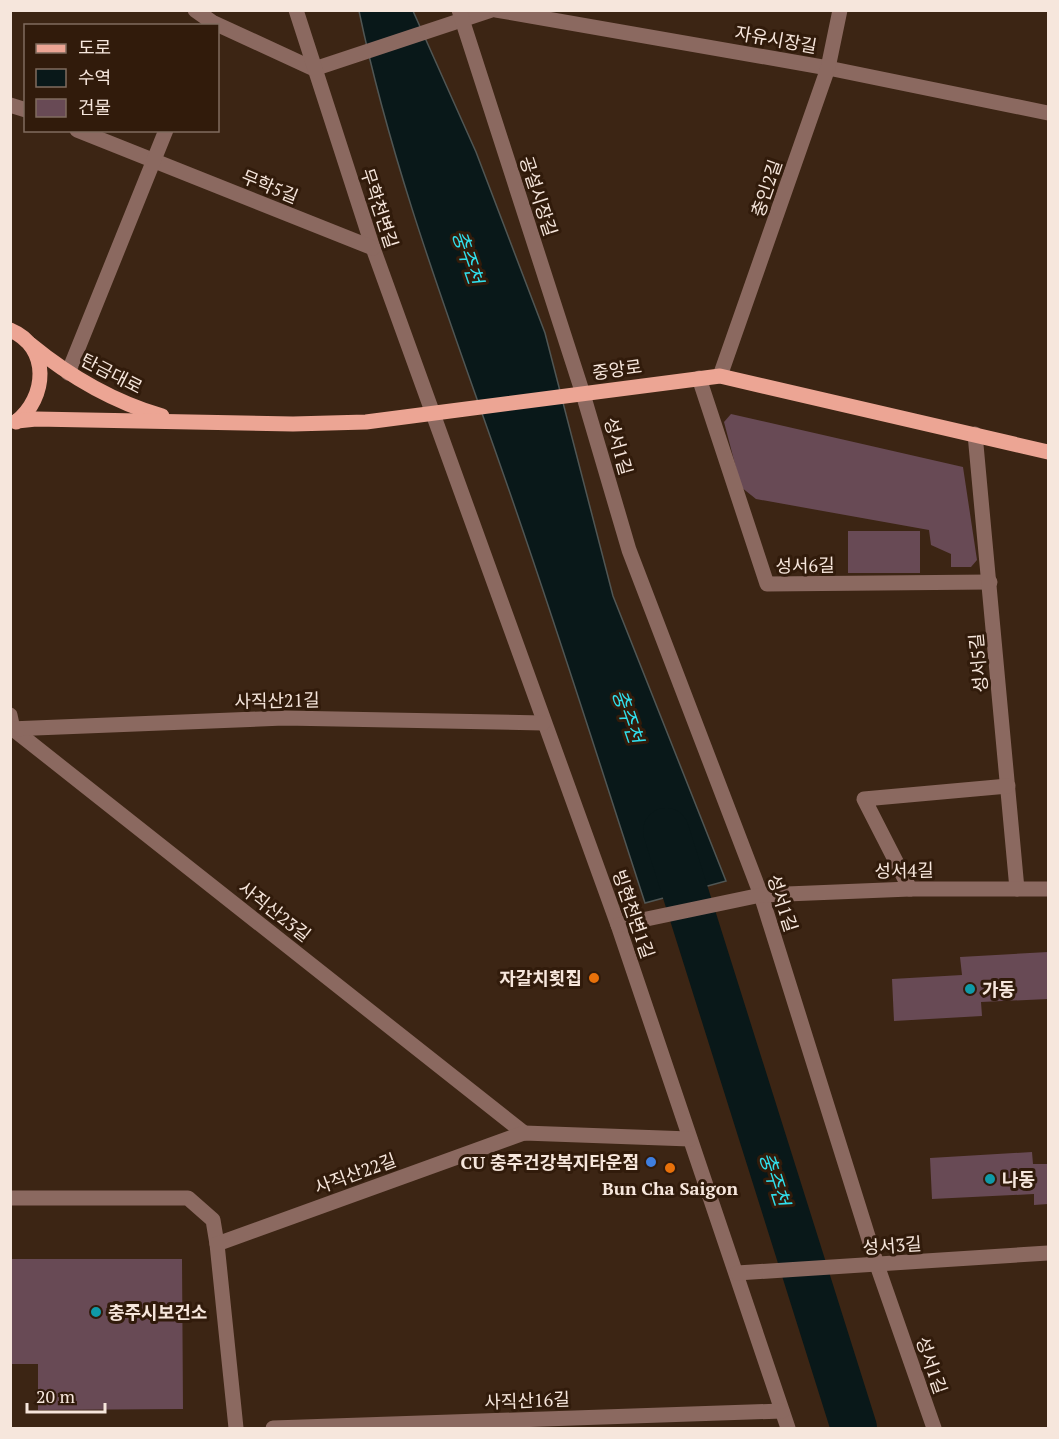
<svg xmlns="http://www.w3.org/2000/svg" width="1059" height="1439" font-family="'PT Serif','Noto Sans KR',serif">
<style>
.water{fill:#091819;stroke:#505654;stroke-width:1.5}
.lines{fill:none;stroke-linecap:round;stroke-linejoin:round}
.river{stroke:#091819;stroke-width:46}
.building{fill:#684a55}
.minor{stroke:#8b6960;stroke-width:15}
.major{stroke:#eca594;stroke-width:15}
.food-dot{fill:#e8710a;stroke:#311b0b;stroke-width:2}
.culture-dot{fill:#0f9aa8;stroke:#311b0b;stroke-width:2}
.shop-dot{fill:#3f7fe0;stroke:#311b0b;stroke-width:2}
.labels{text-anchor:middle;dominant-baseline:central;stroke-width:6;stroke-linejoin:round;paint-order:stroke}
.street-label{font-size:18px;fill:#f6e6dc;stroke:#311b0b}
.poi-label{font-size:18px;font-weight:bold;fill:#f6e6dc;stroke:#311b0b;text-anchor:start}
.water-label{font-size:20px;font-style:italic;fill:#31e0ed;stroke:#311b0b}
</style>
<rect width="100%" height="100%" fill="#3c2514"/>
<!-- water -->
<path class="water" d="M359,11H413L476,152L545,333L613,596L726,881L645,903C598,759 553,615 503,473C450,321 392,169 359,11Z"/>
<g class="lines">
<!-- river -->
<polyline class="river" points="666,831 854,1428"/>
</g>
<!-- building -->
<g class="building">
<polygon points="731,414 963,467 977,560 971,567 951,567 951,554 931,545 929,530 756,499 741,487 724,422"/>
<rect x="848" y="531" width="72" height="42"/>
<polygon points="1048,952 1048,999 981,1002 982,1016 894,1021 892,979 962,975 960,957"/>
<polygon points="1032,1152 1033,1164 1048,1164 1048,1204 1034,1205 1034,1194 932,1199 930,1158"/>
<polygon points="10,1259 182,1259 183,1409 38,1410 38,1364 10,1364"/>
</g>
<g class="lines">
<!-- minor -->
<g class="minor">
<polyline points="195,10 212,22 314,69 492,10"/>
<polyline points="296,10 373,248 618,925 788,1428"/>
<polyline points="459,10 583,394 629,550 761,895 877,1265 934,1428"/>
<polyline points="496,10 828,68 1048,113"/>
<polyline points="10,105 26,110"/>
<polyline points="77,130 373,248"/>
<polyline points="68,373 166,130"/>
<polyline points="720,376 828,68 840,10"/>
<polyline points="699,378 767,584 990,582"/>
<polyline points="975,434 1017,889"/>
<polyline points="10,715 13,729 524,1133"/>
<polyline points="10,729 284,718 543,723"/>
<polyline points="910,889 864,799 1008,786"/>
<polyline points="618,925 761,895 910,889 1048,889"/>
<polyline points="10,1198 188,1198 213,1220 217,1244"/>
<polyline points="737,1273 1048,1253"/>
<polyline points="236,1428 217,1244 524,1133 690,1139"/>
<polyline points="273,1428 782,1411"/>
</g>
<!-- major -->
<g class="major">
<path d="M10,330C51,347 47,398 16,422"/>
<path d="M30,344C69,376 114,402 162,416"/>
<polyline points="17,421 36,419 293,424 366,422 720,376 1048,452"/>
</g>
</g>
<!-- markers -->
<g class="food-dot">
<circle cx="594" cy="978" r="6"/>
<circle cx="670" cy="1168" r="6"/>
</g>
<g class="culture-dot">
<circle cx="970" cy="989" r="6"/>
<circle cx="990" cy="1179" r="6"/>
<circle cx="96" cy="1312" r="6"/>
</g>
<circle class="shop-dot" cx="651" cy="1162" r="6"/>
<g class="labels">
<!-- street labels -->
<g class="street-label">
<text transform="translate(776 39) rotate(10)">자유시장길</text>
<text transform="translate(270 186) rotate(22)">무학5길</text>
<text transform="translate(766 188) rotate(-71)">충인2길</text>
<text transform="translate(539 196) rotate(72)">공설시장길</text>
<text transform="translate(380 208) rotate(72)">무학천변길</text>
<text transform="translate(617 369) rotate(-8)">중앙로</text>
<text transform="translate(112 373) rotate(27)">탄금대로</text>
<text transform="translate(619 446) rotate(74)">성서1길</text>
<text transform="translate(805 565) rotate(-1)">성서6길</text>
<text transform="translate(978 663) rotate(-95)">성서5길</text>
<text transform="translate(277 700) rotate(-1)">사직산21길</text>
<text transform="translate(904 870) rotate(-1)">성서4길</text>
<text transform="translate(783 903) rotate(72)">성서1길</text>
<text transform="translate(275 911) rotate(38)">사직산23길</text>
<text transform="translate(634 914) rotate(71)">빙현천변1길</text>
<text transform="translate(355 1173) rotate(-20)">사직산22길</text>
<text transform="translate(892 1245) rotate(-4)">성서3길</text>
<text transform="translate(932 1365) rotate(71)">성서1길</text>
<text transform="translate(527 1400) rotate(-2)">사직산16길</text>
</g>
<!-- poi labels -->
<g class="poi-label">
<text x="582" y="978" text-anchor="end">자갈치횟집</text>
<text x="982" y="989">가동</text>
<text x="639" y="1162" text-anchor="end">CU 충주건강복지타운점</text>
<text x="1002" y="1179">나동</text>
<text x="670" y="1188" text-anchor="middle">Bun Cha Saigon</text>
<text x="108" y="1312">충주시보건소</text>
</g>
<!-- water labels -->
<g class="water-label">
<text transform="translate(468 257) rotate(71)">충주천</text>
<text transform="translate(628 716) rotate(71)">충주천</text>
<text transform="translate(775 1179) rotate(72)">충주천</text>
</g>
</g>
<!-- border -->
<rect width="1059" height="1439" fill="none" stroke="#f6e6dc" stroke-width="24"/>
<!-- legend -->
<rect x="24" y="24" width="195" height="108" fill="#311b0b" stroke="#806c5f" stroke-width="1.5"/>
<rect x="36" y="44" width="30" height="9" fill="#eca594" stroke="#806c5f" stroke-width="1.5"/>
<text x="78" y="54" font-size="18" fill="#f6e6dc">도로</text>
<rect x="36" y="69" width="30" height="18" fill="#091819" stroke="#806c5f" stroke-width="1.5"/>
<text x="78" y="84" font-size="18" fill="#f6e6dc">수역</text>
<rect x="36" y="99" width="30" height="18" fill="#684a55" stroke="#806c5f" stroke-width="1.5"/>
<text x="78" y="114" font-size="18" fill="#f6e6dc">건물</text>
<!-- scale -->
<path d="M27 1403v9h78v-9" fill="none" stroke="#f6e6dc" stroke-width="3"/>
<text x="36" y="1403" font-size="18" fill="#f6e6dc" stroke="#311b0b" stroke-width="4.5" paint-order="stroke">20 m</text>
</svg>
